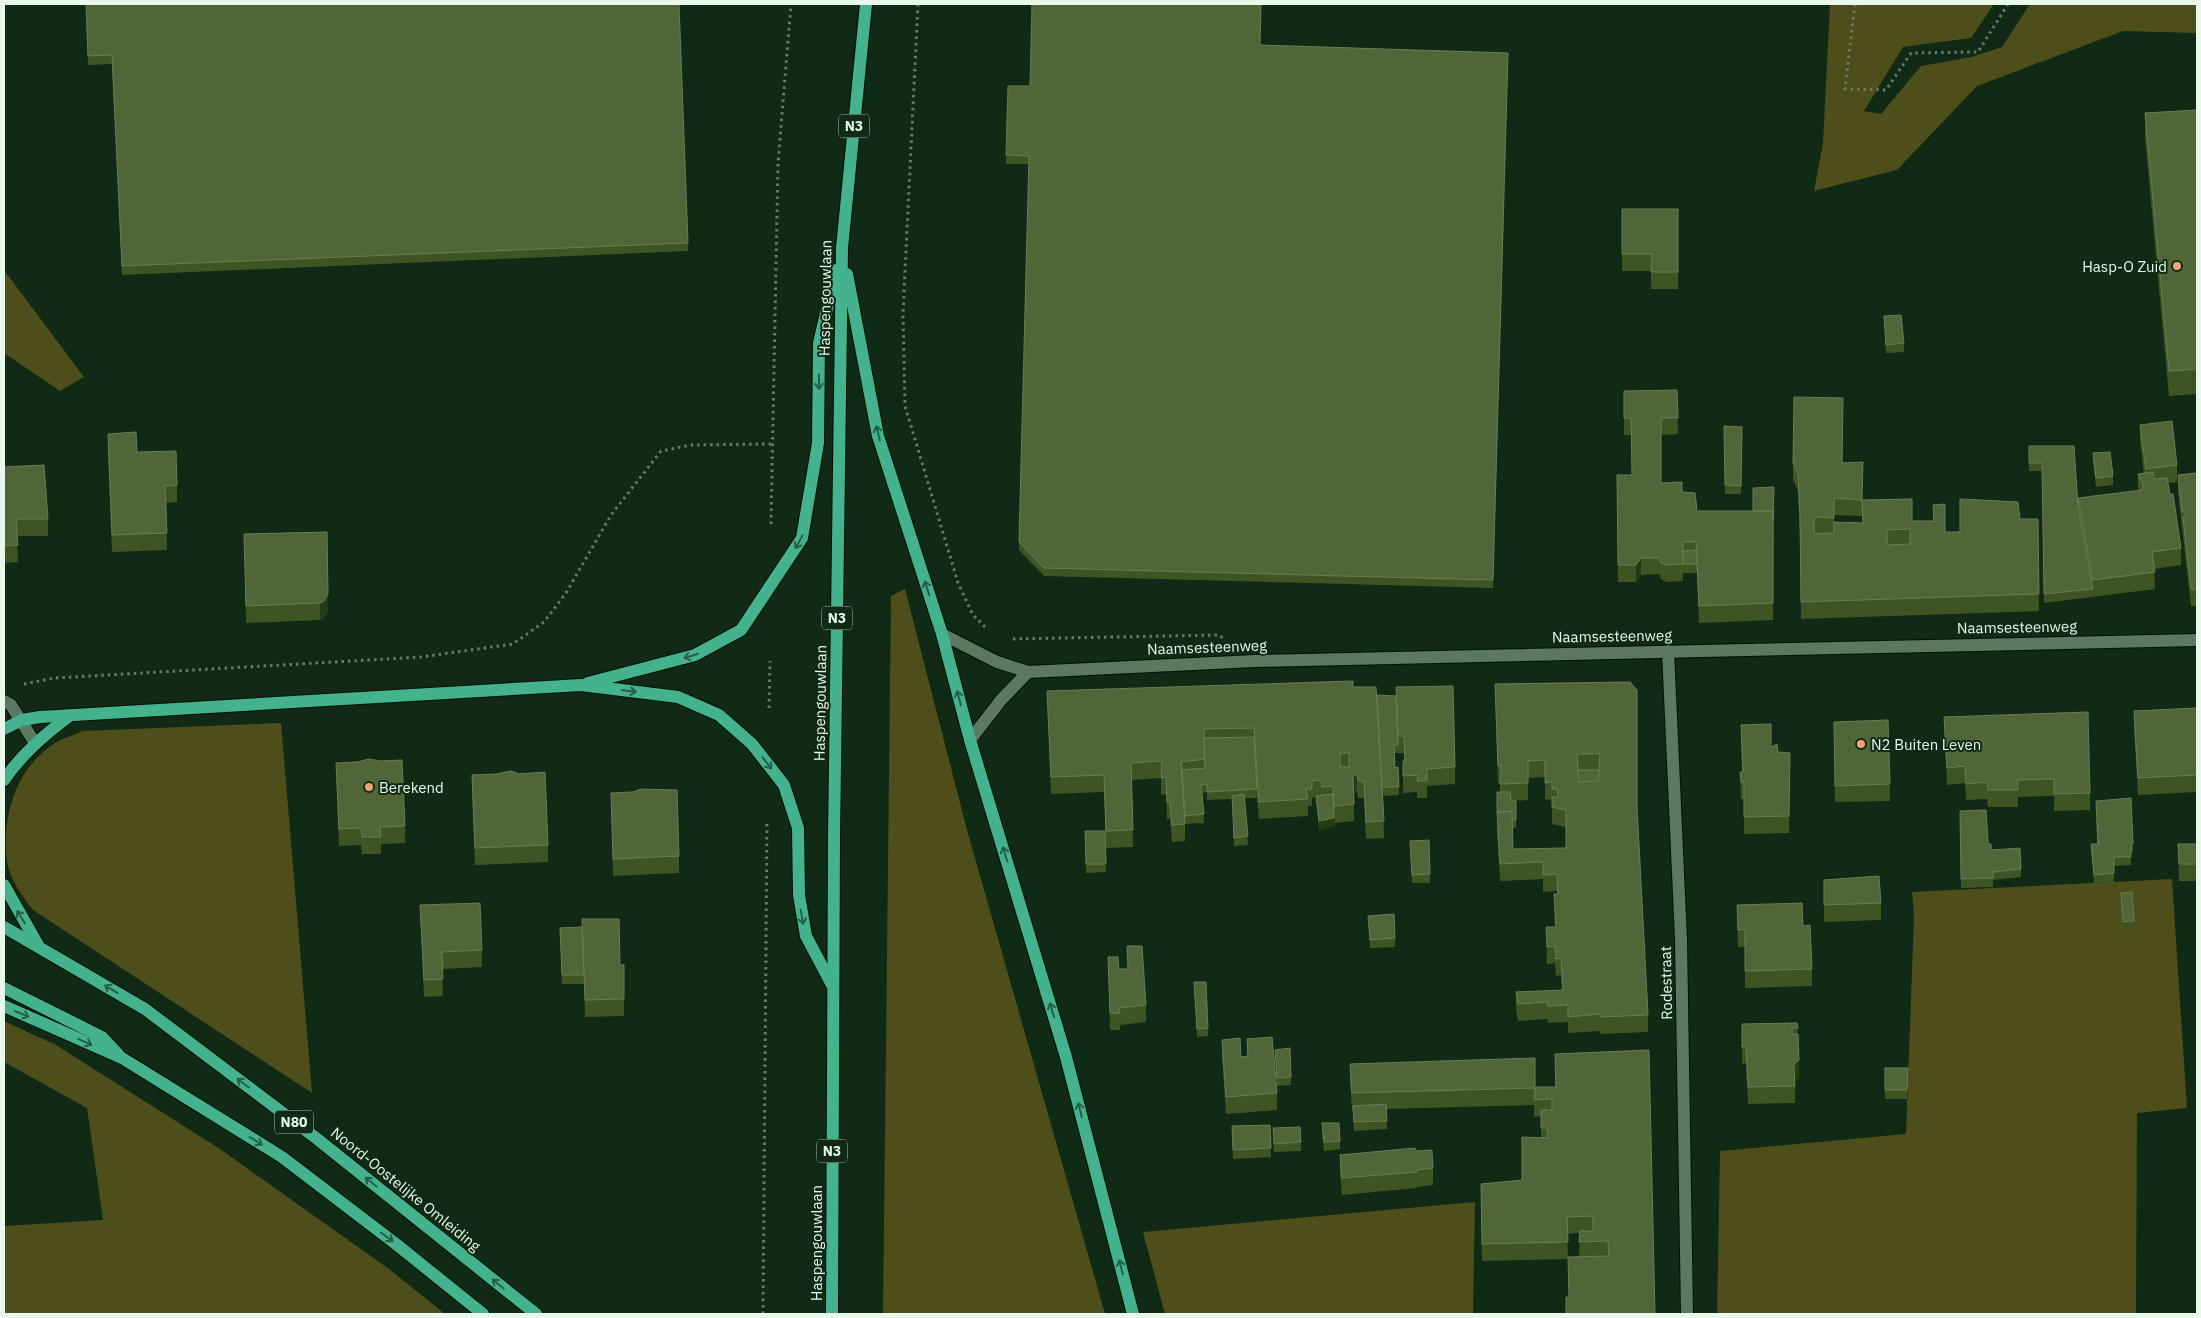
<svg xmlns="http://www.w3.org/2000/svg" width="2201" height="1318" font-family="'IBM Plex Sans',sans-serif">
<style>
.green{fill:#4d4e19}
.lines{fill:none;stroke-linecap:round;stroke-linejoin:round}
.minor-casing{stroke:#001303;stroke-width:14}
.major-casing{stroke:#001303;stroke-width:14}
.path{stroke:#657b6a;stroke-width:3;stroke-dasharray:2.5 4;stroke-linecap:butt}
.minor{stroke:#5b7860;stroke-width:12}
.major{stroke:#45b28e;stroke-width:12}
.wall{fill:#3e5423;fill-rule:evenodd}
.shaded-wall{fill:#243c15}
.building{fill:#506639;stroke:#687d54;fill-rule:evenodd}
.oneway{stroke:#256046}
.poi-dot{fill:#efa377;stroke:#102a16;stroke-width:2}
.labels{text-anchor:middle;dominant-baseline:central;stroke-width:4;stroke-linejoin:round;paint-order:stroke}
.shield{fill:#102a16;stroke:#a7baab;stroke-width:1}
.shield-label{font-size:14px;font-weight:bold;fill:#e8f8eb}
.poi-label{font-size:15px;fill:#e8f8eb;stroke:#102a16;text-anchor:start}
.street-label{font-size:15px;fill:#e8f8eb;stroke:#102a16}
</style>
<rect width="100%" height="100%" fill="#102a16"/>
<!-- green -->
<g class="green">
<polygon points="1830,4 1994,4 1971,38 1903,47 1864,111 1881,114 1921,66 1971,57 2002,47 2030,4 2197,4 2197,33 2123,31 1977,86 1897,170 1814,191 1823,143"/>
<polygon points="4,270 84,377 60,391 4,353"/>
<polygon points="905,589 967,830 1105,1314 883,1314 891,596"/>
<path d="M281,723L312,1093L33,910C23,897 13,884 8,867C0,821 14,769 55,743C63,738 74,735 83,731Z"/>
<polygon points="2172,879 2187,1108 2137,1113 2136,1314 1717,1314 1720,1151 1906,1134 1914,917 1912,892"/>
<polygon points="4,1021 56,1045 220,1149 389,1269 445,1314 4,1314 4,1226 103,1220 87,1108 4,1062"/>
<polygon points="1475,1202 1473,1314 1165,1314 1143,1232"/>
</g>
<g class="lines">
<!-- minor casing -->
<g class="minor-casing">
<g id="minor">
<polyline points="942,634 997,662 1028,672 1255,661 2197,640"/>
<polyline points="1668,651 1681,939 1687,1314"/>
<polyline points="4,701 11,705 35,743"/>
<polyline points="970,740 1001,700 1028,672"/>
</g>
</g>
<!-- major casing -->
<g class="major-casing">
<g id="major">
<polyline points="847,274 878,436 942,634 970,740 1066,1057 1133,1314"/>
<polyline points="588,683 695,655 741,630 802,538 818,443 819,343 836,270"/>
<polyline points="4,729 22,720 40,717 581,685 678,697 719,715 752,744 784,785 798,828 799,895 806,936 832,985"/>
<path d="M4,780C22,754 43,736 68,717"/>
<polyline points="4,885 38,945"/>
<polyline points="4,927 145,1009 316,1138 536,1314"/>
<polyline points="4,988 102,1037 118,1054"/>
<polyline points="4,1006 122,1058 282,1157 396,1244 483,1314"/>
<polyline points="832,1314 834,837 842,248 866,4"/>
</g>
</g>
<!-- path -->
<g class="path">
<polyline points="918,4 903,312 905,406 958,583 973,615 985,627"/>
<polyline points="1855,4 1845,89 1886,90 1911,53 1978,52 2008,4"/>
<polyline points="771,524 778,163 791,4"/>
<polyline points="1013,639 1219,635 1223,638"/>
<polyline points="24,684 54,678 421,657 513,644 544,622 566,593 611,515 661,451 691,445 773,444"/>
<polyline points="769,708 770,661"/>
<polyline points="763,1314 767,820"/>
</g>
<!-- minor -->
<use href="#minor" class="minor"/>
<!-- major -->
<use href="#major" class="major"/>
</g>
<!-- wall -->
<g class="wall">
<polygon points="86,4 688,243 688,251 122,275 112,64 88,65"/>
<polygon points="1260,45 1508,53 1493,588 1044,576 1019,550 1029,164 1006,164 1006,155 1030,86"/>
<polygon points="2197,110 2197,394 2169,396 2145,138 2145,113"/>
<polygon points="1622,209 1678,209 1678,289 1651,289 1651,271 1622,271"/>
<polygon points="1884,316 1904,343 1904,352 1886,353"/>
<polygon points="1677,390 1678,434 1661,435 1661,483 1682,492 1697,511 1753,511 1774,487 1773,620 1699,623 1697,573 1683,573 1683,581 1667,582 1661,579 1659,574 1641,575 1636,582 1618,582 1617,475 1632,475 1631,435 1624,435 1624,391"/>
<polygon points="2140,425 2177,465 2177,482 2168,483 2181,548 2181,565 2154,569 2155,589 2044,603 2042,471 2029,471 2029,446 2078,507 2078,498 2138,491 2138,474 2144,473 2140,442"/>
<polygon points="1724,426 1742,427 1741,494 1725,494"/>
<polygon points="108,434 137,452 177,485 177,502 166,503 167,550 112,552 108,451"/>
<polygon points="2093,453 2113,476 2113,485 2096,487 2093,462"/>
<path d="M1842,463L1863,500L1912,521H1933V505L1945,532H1960L2020,519H2038L2039,611L1801,619L1800,533L1798,492L1794,481H1793V464ZM1834,515L1862,516L1863,523L1834,522Z"/>
<polygon points="4,467 48,519 48,536 17,536 18,562 4,563"/>
<polygon points="2197,473 2197,606 2191,606 2178,492 2178,475"/>
<polygon points="327,532 328,611 324,618 320,620 246,623 244,534"/>
<path d="M1630,682L1637,807L1648,1015V1032L1600,1034V1031L1568,1033V1022L1548,1023L1547,1019L1518,1021L1516,1009V992L1562,990L1561,975L1556,976L1555,963L1547,964L1546,927H1555L1554,894H1557V891L1543,892V879L1500,881L1497,829V812L1500,792V783H1498L1495,684ZM1545,777V800L1552,799V824L1566,827V848L1513,849V828H1516V801H1512L1528,800V778Z"/>
<polygon points="1353,687 1377,695 1455,767 1455,784 1427,786 1427,798 1417,798 1417,792 1403,793 1403,761 1404,761 1404,753 1394,753 1395,768 1398,767 1399,795 1383,796 1384,838 1366,839 1364,798 1358,798 1357,791 1354,793 1354,821 1335,823 1335,826 1319,830 1316,797 1312,798 1312,806 1308,806 1308,816 1259,819 1257,798 1244,798 1248,845 1234,846 1232,799 1207,800 1207,792 1202,793 1204,823 1185,824 1185,841 1172,842 1170,819 1167,819 1166,794 1161,795 1161,778 1132,780 1133,847 1106,848 1104,792 1051,794 1047,691"/>
<polygon points="2197,708 2197,792 2138,795 2134,728 2134,711"/>
<polygon points="1944,717 2090,793 2090,810 2054,811 2054,796 2018,797 2018,807 1988,807 1987,799 1966,800 1965,783 1947,785"/>
<polygon points="1741,725 1771,747 1778,752 1790,753 1789,833 1744,834 1744,799 1741,799 1740,772 1742,772"/>
<polygon points="1834,739 1890,784 1890,801 1835,802"/>
<polygon points="336,763 405,826 405,843 381,844 381,854 362,854 361,845 339,846"/>
<polygon points="519,774 548,845 548,862 475,865 472,792 472,775"/>
<polygon points="611,793 679,856 679,873 613,876"/>
<polygon points="2096,801 2133,844 2133,852 2131,852 2131,865 2114,866 2114,882 2094,883 2091,844 2097,844"/>
<polygon points="1960,811 1988,844 1991,850 2021,869 2021,877 1993,880 1993,887 1961,888"/>
<polygon points="1085,831 1105,831 1106,872 1086,873"/>
<polygon points="1429,840 1430,883 1412,883 1410,841"/>
<polygon points="2178,844 2197,844 2197,881 2179,881"/>
<polygon points="1824,880 1881,903 1881,920 1824,922"/>
<polygon points="2121,893 2134,921 2134,930 2123,931"/>
<polygon points="420,905 482,950 482,967 442,969 443,996 424,997"/>
<polygon points="1737,905 1803,926 1812,969 1812,986 1745,988 1745,947 1738,947"/>
<polygon points="1368,916 1395,938 1395,947 1370,948"/>
<polygon points="560,928 620,965 624,965 624,1016 585,1017 584,981 584,984 562,984"/>
<polygon points="1127,946 1146,1005 1146,1022 1120,1025 1120,1030 1110,1030 1108,957 1119,969 1127,969"/>
<polygon points="1194,982 1208,1028 1208,1036 1197,1037"/>
<polygon points="1797,1023 1799,1077 1795,1080 1795,1103 1748,1104 1746,1063 1742,1064 1742,1024"/>
<polygon points="1247,1039 1277,1093 1277,1110 1226,1114 1222,1057 1222,1040 1241,1057 1247,1056"/>
<polygon points="1275,1050 1291,1077 1291,1085 1277,1086"/>
<polygon points="1555,1054 1655,1314 1566,1314 1566,1297 1568,1297 1579,1257 1580,1233 1567,1234 1568,1259 1482,1261 1481,1201 1522,1180 1541,1137 1541,1116 1534,1117 1534,1105 1386,1109 1387,1129 1354,1131 1353,1110 1352,1110 1350,1081 1350,1064 1535,1087 1555,1087"/>
<polygon points="1885,1068 1908,1077 1907,1099 1885,1099"/>
<polygon points="1322,1123 1340,1141 1340,1149 1324,1151 1322,1132"/>
<polygon points="1270,1125 1271,1157 1233,1159 1232,1126"/>
<polygon points="1273,1128 1301,1142 1301,1151 1274,1152"/>
<polygon points="1416,1151 1433,1168 1433,1185 1417,1187 1417,1188 1342,1195 1340,1172 1340,1155"/>
</g>
<!-- shaded-wall -->
<g class="shaded-wall">
<polygon points="1641,558 1641,575 1636,582 1636,565"/>
<polygon points="328,594 328,611 324,618 320,620 320,603"/>
<polygon points="1357,774 1357,791 1353,793 1353,776"/>
<polygon points="1335,817 1335,826 1319,830 1319,821"/>
<polygon points="1799,1060 1799,1077 1794,1081 1794,1064"/>
</g>
<!-- building -->
<g class="building">
<polygon points="86,4 679,4 688,243 122,266 112,55 88,56"/>
<polygon points="1032,4 1261,4 1260,45 1508,53 1493,580 1044,568 1019,542 1029,156 1006,155 1008,86 1030,86"/>
<polygon points="2197,110 2197,369 2169,371 2145,113"/>
<polygon points="1622,209 1678,209 1678,272 1651,272 1652,254 1622,254"/>
<polygon points="1901,315 1904,343 1886,345 1884,316"/>
<polygon points="1677,390 1678,418 1661,418 1661,483 1682,482 1682,492 1695,493 1697,511 1773,511 1773,603 1699,606 1696,542 1683,542 1683,564 1667,565 1661,563 1659,558 1641,558 1636,565 1618,565 1617,475 1632,475 1631,418 1624,418 1624,391"/>
<path d="M1794,397L1843,398L1842,463L1863,462L1862,500L1912,499V521H1934L1933,505L1945,504V532H1960V499L2018,502L2020,519H2038L2039,594L1801,602L1800,516L1798,475L1794,464H1793ZM1834,498L1862,500L1863,523L1834,522V533L1814,534V517L1834,518ZM1910,529V544L1887,545V530Z"/>
<polygon points="2172,421 2177,465 2146,469 2140,425"/>
<polygon points="1724,426 1742,427 1741,486 1725,485"/>
<polygon points="136,432 137,452 176,451 177,485 165,486 167,533 112,535 108,434"/>
<polygon points="2029,446 2074,446 2078,507 2093,589 2044,594 2042,463 2029,463"/>
<polygon points="2110,452 2113,476 2096,478 2093,453"/>
<polygon points="44,465 48,519 16,519 18,545 4,546 4,467"/>
<polygon points="2153,472 2154,479 2167,478 2170,494 2173,494 2181,548 2152,552 2155,572 2093,580 2078,498 2142,490 2143,485 2138,474"/>
<polygon points="2197,473 2197,589 2191,589 2183,517 2186,516 2185,512 2182,512 2178,475"/>
<polygon points="1774,487 1773,519 1773,511 1753,511 1753,488"/>
<polygon points="327,532 328,594 324,601 320,603 246,606 244,534"/>
<polygon points="1696,550 1697,564 1683,564 1683,551"/>
<path d="M1353,681V687H1376L1384,821L1366,822L1364,781H1358L1357,774L1353,776L1354,804L1334,806L1333,786L1322,787L1321,780L1312,781V789H1306L1308,799L1259,802L1254,728L1204,729L1205,759L1181,762L1185,824L1172,825L1170,802H1167L1166,777L1161,778L1162,761L1131,763L1133,830L1106,831L1104,775L1051,777L1047,691ZM1340,753H1349V767H1340Z"/>
<path d="M1630,682L1637,690V807L1648,1015L1600,1017V1014L1568,1017V1005L1548,1006L1547,1002L1518,1004L1516,992L1563,990L1561,958L1556,959L1555,946L1547,947L1546,927H1556L1554,894H1558L1557,874L1543,875V862L1500,864L1497,812L1512,811L1513,849L1566,848V810L1552,807V797H1558L1557,789H1552V782L1545,783V760L1528,761V783L1500,784L1501,766H1498L1495,684ZM1577,754H1600L1598,781L1579,782Z"/>
<polygon points="1453,686 1455,767 1427,769 1427,781 1417,781 1418,775 1403,776 1403,761 1405,761 1404,736 1398,736 1396,687"/>
<polygon points="1377,695 1396,696 1398,745 1394,745 1395,768 1398,767 1399,787 1382,787"/>
<polygon points="2197,708 2197,775 2138,778 2134,711"/>
<polygon points="2088,712 2090,793 2054,794 2054,779 2018,780 2018,790 1988,790 1987,782 1966,784 1965,766 1947,768 1944,717"/>
<polygon points="1888,720 1890,784 1835,786 1834,722"/>
<polygon points="1771,724 1771,747 1777,744 1778,752 1790,753 1789,816 1744,817 1744,782 1741,782 1740,772 1743,772 1741,725"/>
<polygon points="1254,737 1257,789 1207,792 1207,784 1201,785 1204,814 1185,816 1182,770 1205,768 1204,738"/>
<polygon points="369,759 380,761 402,760 405,826 380,827 381,837 362,837 361,828 339,829 336,763 357,762"/>
<polygon points="1578,770 1599,770 1598,781 1579,782"/>
<polygon points="511,771 519,774 545,772 548,845 475,848 472,775 496,774"/>
<polygon points="641,789 677,790 679,856 613,859 611,793 633,792"/>
<polygon points="1497,792 1510,792 1511,801 1516,801 1516,820 1512,820 1512,811 1497,812"/>
<polygon points="1244,794 1248,836 1234,838 1232,796"/>
<polygon points="1333,794 1334,818 1319,821 1316,796"/>
<polygon points="2131,798 2133,844 2131,843 2131,857 2114,857 2114,873 2094,875 2091,844 2098,844 2096,801"/>
<polygon points="1986,810 1988,840 1988,844 1991,844 1991,850 2020,848 2021,869 1993,872 1993,878 1961,879 1960,811"/>
<polygon points="1085,831 1105,831 1106,864 1086,864"/>
<polygon points="1429,840 1430,874 1412,875 1410,841"/>
<polygon points="2178,844 2197,844 2197,864 2179,864"/>
<polygon points="1879,876 1881,903 1824,905 1824,880"/>
<polygon points="2132,892 2134,921 2123,922 2121,893"/>
<polygon points="480,903 482,950 442,952 443,979 424,980 420,905"/>
<polygon points="1802,903 1803,926 1810,925 1812,969 1745,971 1745,930 1738,930 1737,905"/>
<polygon points="1394,914 1395,938 1370,940 1368,916"/>
<polygon points="582,919 619,919 620,965 624,965 624,999 585,1000"/>
<polygon points="582,927 584,975 562,975 560,928"/>
<polygon points="1127,946 1142,946 1146,1005 1119,1008 1120,1013 1110,1013 1108,957 1118,957 1119,969 1128,969"/>
<polygon points="1194,982 1206,982 1208,1028 1197,1029"/>
<polygon points="1797,1023 1798,1028 1792,1028 1792,1034 1798,1034 1799,1060 1794,1064 1795,1086 1748,1087 1746,1046 1742,1047 1742,1024"/>
<polygon points="1272,1037 1277,1093 1226,1097 1222,1040 1240,1038 1241,1057 1248,1056 1247,1039"/>
<polygon points="1290,1048 1291,1077 1277,1078 1275,1050"/>
<polygon points="1649,1050 1655,1314 1563,1314 1566,1314 1566,1297 1569,1297 1568,1257 1609,1256 1608,1241 1579,1242 1580,1231 1593,1231 1593,1216 1567,1217 1568,1242 1482,1244 1481,1184 1522,1180 1522,1137 1548,1138 1547,1128 1541,1128 1541,1110 1552,1110 1552,1099 1534,1100 1535,1088 1352,1093 1350,1064 1535,1058 1535,1087 1556,1087 1555,1054"/>
<polygon points="1885,1068 1908,1068 1907,1090 1885,1090"/>
<polygon points="1386,1104 1387,1121 1354,1122 1353,1106"/>
<polygon points="1322,1123 1339,1123 1340,1141 1324,1142"/>
<polygon points="1270,1125 1271,1148 1233,1150 1232,1126"/>
<polygon points="1300,1127 1301,1142 1274,1144 1273,1128"/>
<polygon points="1415,1148 1416,1151 1432,1150 1433,1168 1417,1170 1417,1172 1342,1178 1340,1155"/>
</g>
<!-- one-way arrows -->
<defs><path id="oneway-shaft" d="M-6 0H5M1.5-3L5.5 0L1.5 3" fill="none" stroke-width="1.6" stroke-linecap="round" stroke-linejoin="round" transform="scale(1.25)"/></defs>
<g class="oneway">
<use href="#oneway-shaft" transform="translate(819 382) rotate(90)"/>
<use href="#oneway-shaft" transform="translate(878 433) rotate(-103)"/>
<use href="#oneway-shaft" transform="translate(799 542) rotate(118)"/>
<use href="#oneway-shaft" transform="translate(927 588) rotate(-108)"/>
<use href="#oneway-shaft" transform="translate(691 656) rotate(162)"/>
<use href="#oneway-shaft" transform="translate(629 691) rotate(7)"/>
<use href="#oneway-shaft" transform="translate(959 698) rotate(-105)"/>
<use href="#oneway-shaft" transform="translate(767 763) rotate(52)"/>
<use href="#oneway-shaft" transform="translate(1005 854) rotate(-107)"/>
<use href="#oneway-shaft" transform="translate(21 917) rotate(-122)"/>
<use href="#oneway-shaft" transform="translate(802 917) rotate(80)"/>
<use href="#oneway-shaft" transform="translate(111 989) rotate(-149)"/>
<use href="#oneway-shaft" transform="translate(1052 1010) rotate(-107)"/>
<use href="#oneway-shaft" transform="translate(22 1014) rotate(23)"/>
<use href="#oneway-shaft" transform="translate(85 1042) rotate(24)"/>
<use href="#oneway-shaft" transform="translate(243 1083) rotate(-143)"/>
<use href="#oneway-shaft" transform="translate(1080 1110) rotate(-104)"/>
<use href="#oneway-shaft" transform="translate(256 1141) rotate(32)"/>
<use href="#oneway-shaft" transform="translate(371 1182) rotate(-141)"/>
<use href="#oneway-shaft" transform="translate(387 1237) rotate(37)"/>
<use href="#oneway-shaft" transform="translate(1121 1267) rotate(-104)"/>
<use href="#oneway-shaft" transform="translate(498 1284) rotate(-141)"/>
</g>
<!-- markers -->
<g class="poi-dot">
<circle cx="2177" cy="266" r="5"/>
<circle cx="1861" cy="744" r="5"/>
<circle cx="369" cy="787" r="5"/>
</g>
<g class="labels">
<!-- shield labels -->
<g class="shield">
<rect x="839" y="114.5" width="30" height="23" rx="4"/>
<rect x="822" y="606.5" width="30" height="23" rx="4"/>
<rect x="275" y="1110.5" width="38" height="23" rx="4"/>
<rect x="817" y="1139.5" width="30" height="23" rx="4"/>
</g>
<g class="shield-label">
<text x="854" y="126">N3</text>
<text x="837" y="618">N3</text>
<text x="294" y="1122">N80</text>
<text x="832" y="1151">N3</text>
</g>
<!-- poi labels -->
<g class="poi-label">
<text x="2167" y="266" text-anchor="end">Hasp-O Zuid</text>
<text x="1871" y="744">N2 Buiten Leven</text>
<text x="379" y="787">Berekend</text>
</g>
<!-- street labels -->
<g class="street-label">
<text transform="translate(825 298) rotate(-89)">Haspengouwlaan</text>
<text transform="translate(2017 627) rotate(-1)">Naamsesteenweg</text>
<text transform="translate(1612 636) rotate(-1)">Naamsesteenweg</text>
<text transform="translate(1207 647) rotate(-2)">Naamsesteenweg</text>
<text transform="translate(820 703) rotate(-89)">Haspengouwlaan</text>
<text transform="translate(1666 983) rotate(-91)">Rodestraat</text>
<text transform="translate(406 1189) rotate(39)">Noord-Oostelijke Omleiding</text>
<text transform="translate(816 1243) rotate(-90)">Haspengouwlaan</text>
</g>
</g>
<!-- border -->
<rect width="2201" height="1318" fill="none" stroke="#e8f8eb" stroke-width="10"/>
</svg>
